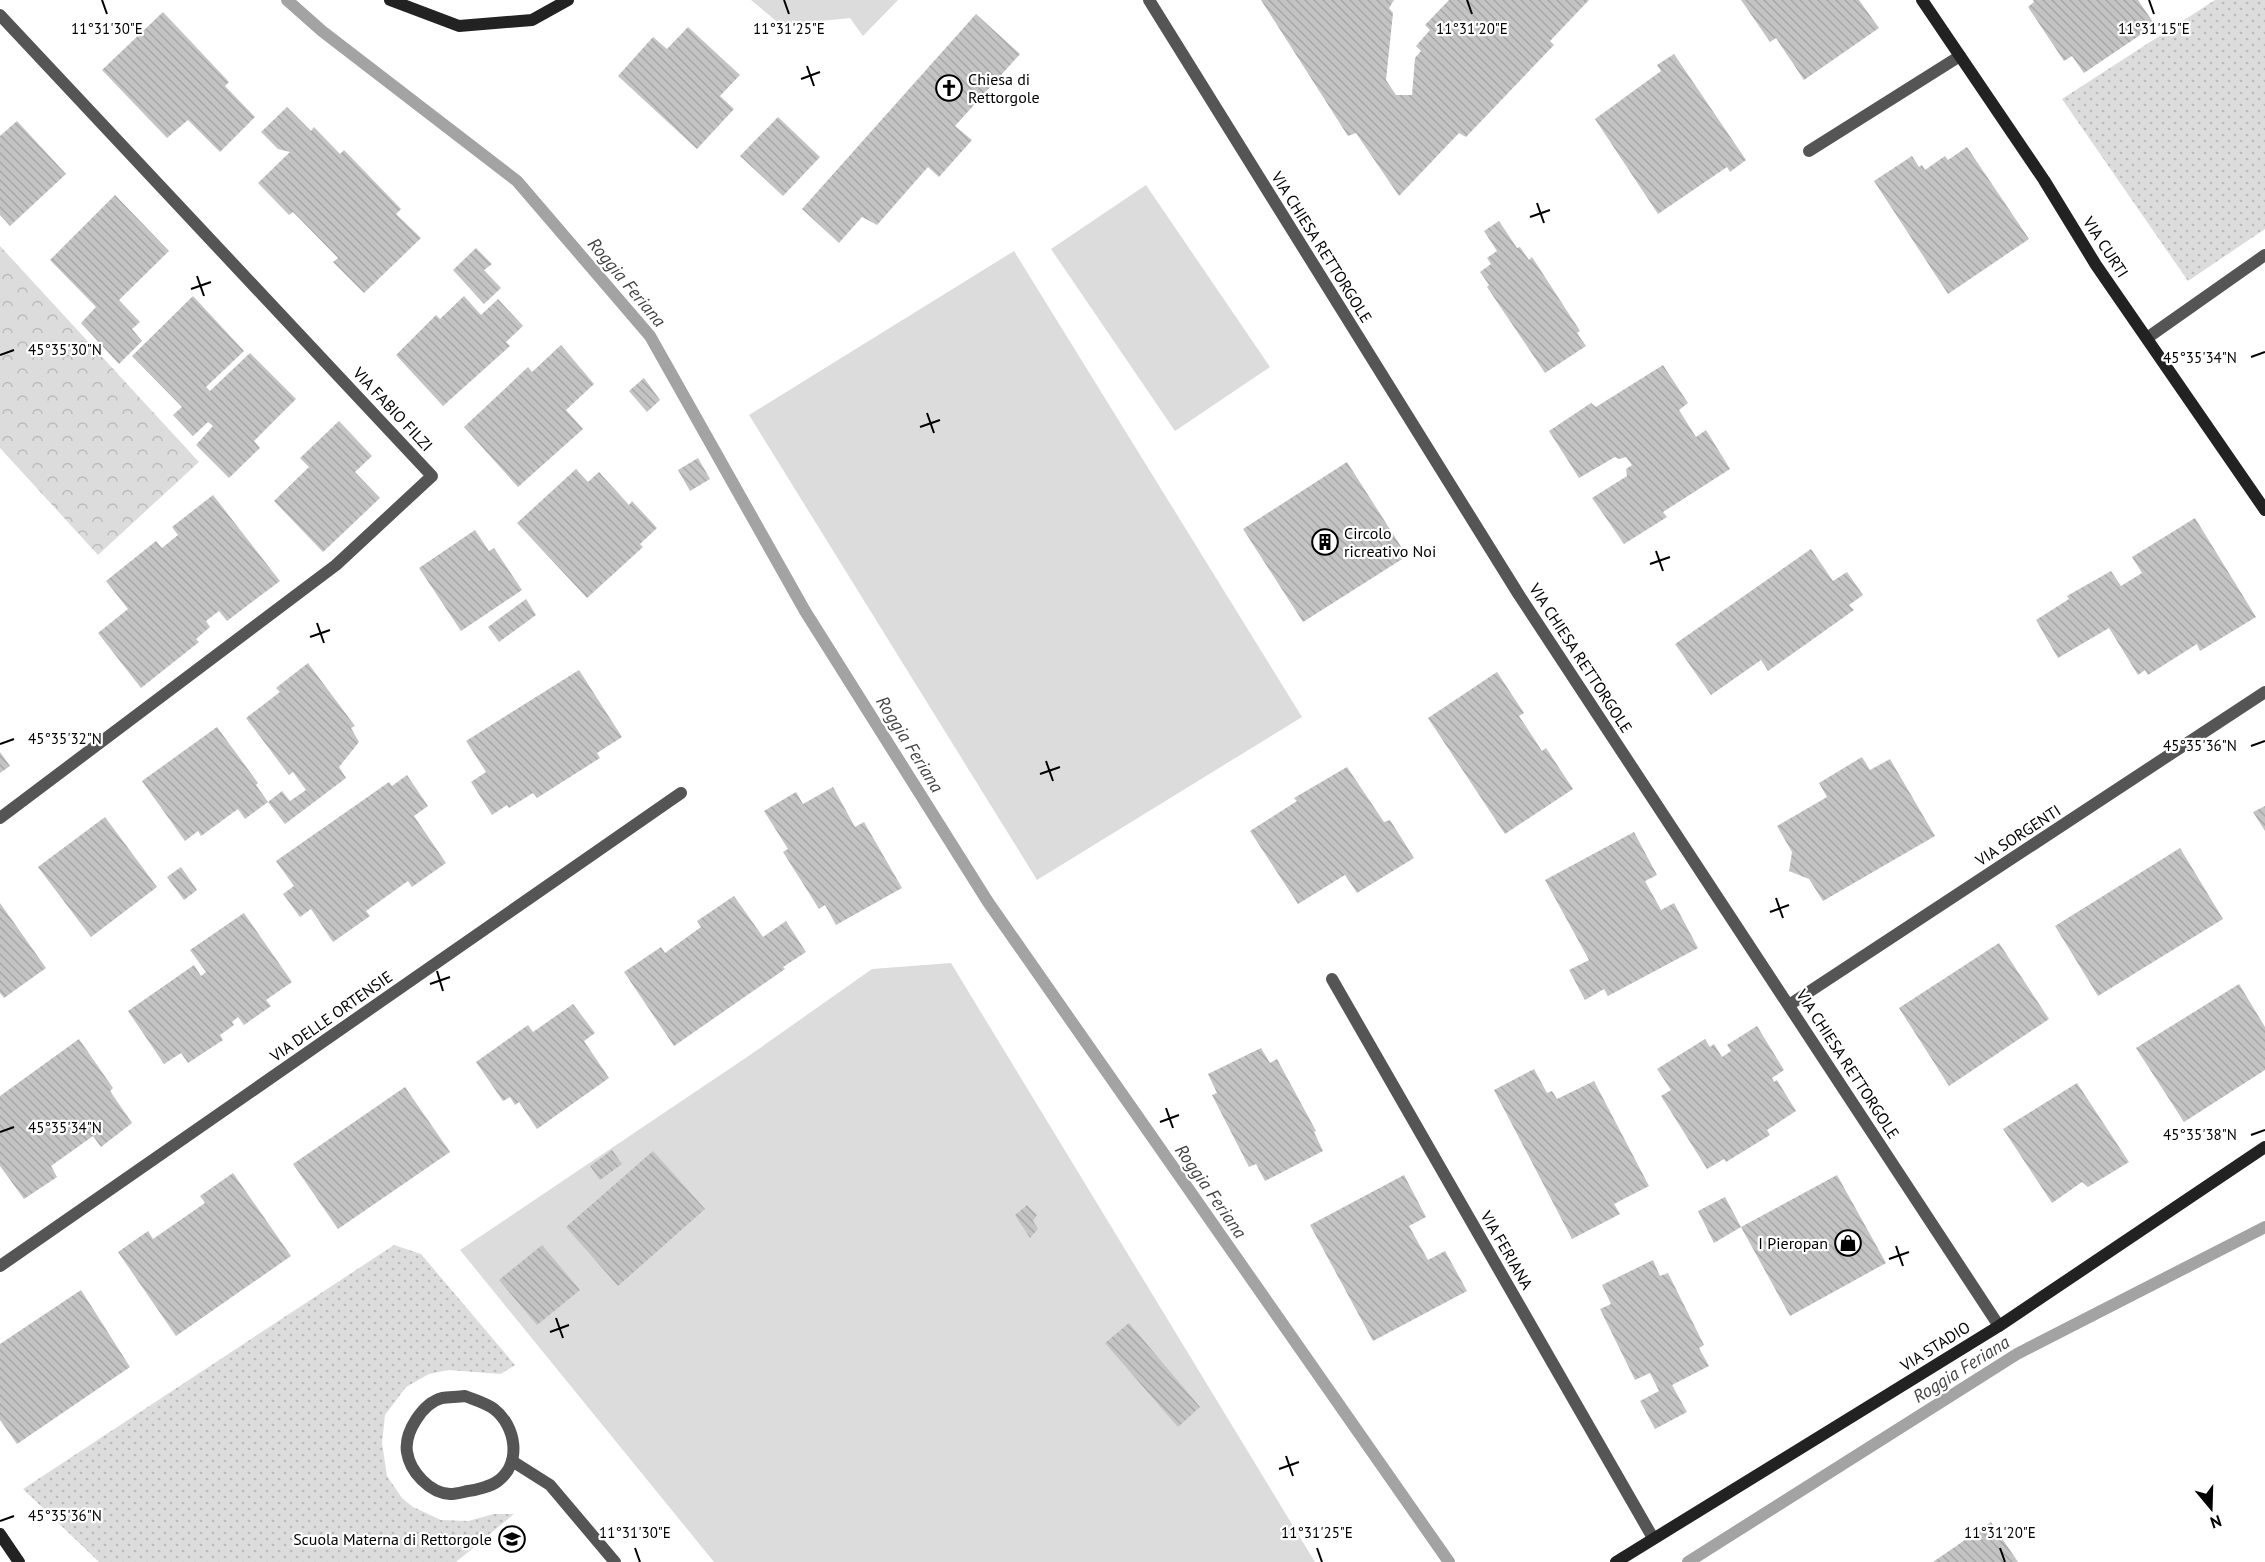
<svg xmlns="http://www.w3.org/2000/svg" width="2265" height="1562" font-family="'PT Sans',sans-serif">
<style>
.green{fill:#dcdcdc}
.forest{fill:url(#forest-crowns)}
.park{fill:url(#park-dots)}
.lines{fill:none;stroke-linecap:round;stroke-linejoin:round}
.stream{stroke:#a3a3a3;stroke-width:12}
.building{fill:url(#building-back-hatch)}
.street{stroke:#555;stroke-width:12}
.secondary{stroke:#222;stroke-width:12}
.ticks{fill:none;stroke:#000;stroke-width:2}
.labels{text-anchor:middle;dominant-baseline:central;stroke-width:4.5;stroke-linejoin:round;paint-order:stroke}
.poi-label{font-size:16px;fill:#000;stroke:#fff;text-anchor:start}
.street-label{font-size:16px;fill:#000;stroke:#fff}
.water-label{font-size:18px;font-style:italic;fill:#444;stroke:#fff}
.ticks-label{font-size:15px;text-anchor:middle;fill:#000;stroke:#fff;stroke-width:4.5;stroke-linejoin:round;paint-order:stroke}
</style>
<defs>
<pattern id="forest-crowns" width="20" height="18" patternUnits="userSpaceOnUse" patternTransform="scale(1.5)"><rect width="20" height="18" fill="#dcdcdc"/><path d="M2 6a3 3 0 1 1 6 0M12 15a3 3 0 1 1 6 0" fill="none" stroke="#bbb"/></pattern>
<pattern id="park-dots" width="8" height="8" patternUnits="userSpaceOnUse" patternTransform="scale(1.5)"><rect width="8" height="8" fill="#dcdcdc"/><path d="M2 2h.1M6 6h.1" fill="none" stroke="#bbb" stroke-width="1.8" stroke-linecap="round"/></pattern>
<pattern id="building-back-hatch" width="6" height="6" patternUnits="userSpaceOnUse" patternTransform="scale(1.5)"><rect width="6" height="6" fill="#c4c4c4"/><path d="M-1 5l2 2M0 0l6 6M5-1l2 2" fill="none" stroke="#a7a7a7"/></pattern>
</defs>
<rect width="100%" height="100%" fill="#fff"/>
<!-- green -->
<g class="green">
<polygon points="751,0 898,0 863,36 850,18 781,25"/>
<polygon points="1146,185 1270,367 1175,431 1051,249"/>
<polygon points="1014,251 1302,717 1037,880 749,415"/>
<polygon points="951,963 1315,1562 714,1562 460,1250 750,1055 872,969"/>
</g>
<!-- forest -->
<polygon class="forest" points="0,246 199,462 98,555 0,448"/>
<!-- park -->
<g class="park">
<polygon points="2215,0 2265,0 2265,229 2188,281 2062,99"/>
<polygon points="394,1245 421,1254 515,1365 501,1374 448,1370 429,1374 406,1387 385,1415 382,1443 387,1476 402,1498 413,1507 441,1520 468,1521 494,1514 514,1514 456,1562 99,1562 23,1489"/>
</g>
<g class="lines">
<!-- stream -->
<g class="stream">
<polyline points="287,0 322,31 517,181 650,336 805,611 988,902 1449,1562"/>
<polyline points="1688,1562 2017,1354 2265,1227"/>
</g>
</g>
<!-- building -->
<g class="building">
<polygon points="1261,0 1394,0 1389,8 1393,13 1386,80 1396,95 1412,95 1415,58 1421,51 1416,46 1430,30 1425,25 1449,0 1589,0 1550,41 1554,45 1466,137 1459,133 1399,196 1356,133 1348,136"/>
<polygon points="1741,0 1859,0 1879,28 1804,80 1776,38 1770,42"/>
<polygon points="2033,0 2138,0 2155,25 2084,73 2072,56 2064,61 2028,7 2034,2"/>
<polygon points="163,12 229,82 225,86 255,117 220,152 188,120 167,138 102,70"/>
<polygon points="976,14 1020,54 955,126 972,140 939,177 928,167 877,225 862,217 839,243 802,209"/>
<polygon points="688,27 740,75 720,96 734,109 697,149 618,76 653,37 667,49"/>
<polygon points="1674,54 1746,160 1730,172 1727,167 1658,214 1595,119 1661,71 1657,65"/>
<polygon points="287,107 311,131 314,127 340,154 344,150 401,209 396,214 421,238 364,293 333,262 338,258 293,212 289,215 258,183 290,152 278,149 261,132"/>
<polygon points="778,117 820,157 783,196 740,156"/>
<polygon points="17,121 66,174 10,226 0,215 0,136"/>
<polygon points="1967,147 2029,239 1948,294 1874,181 1912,156 1919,167 1922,165 1925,170 1945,156 1948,160"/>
<polygon points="115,195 169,251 119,300 140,322 132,329 142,341 119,364 81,323 96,307 50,260"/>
<polygon points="1499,221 1517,248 1520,247 1529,260 1532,257 1580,331 1577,333 1586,346 1545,373 1487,287 1489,285 1480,272 1491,264 1487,258 1497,251 1484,231"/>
<polygon points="476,248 492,264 484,270 501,288 484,304 453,270"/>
<polygon points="193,296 244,351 206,387 210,391 250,353 296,399 254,441 260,448 229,478 196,445 213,426 208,422 193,436 173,415 182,407 132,356"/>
<polygon points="464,296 481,315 498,299 523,326 506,342 510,346 443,406 396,355 436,315 440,319"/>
<polygon points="561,345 594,384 566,410 583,429 518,487 464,427 528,367 532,372"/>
<polygon points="1663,365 1688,403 1679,410 1696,437 1706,430 1730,469 1663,512 1667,517 1624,544 1592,498 1627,476 1626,469 1632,465 1626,457 1619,459 1615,457 1579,478 1549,431 1591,403 1596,407"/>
<polygon points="644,378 660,400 647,412 629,391"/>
<polygon points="339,421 372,456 355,472 380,498 323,552 274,501 309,467 300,458"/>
<polygon points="698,458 710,479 690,491 678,470"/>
<polygon points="1347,462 1407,556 1303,622 1243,529"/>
<polygon points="576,469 588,482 599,472 629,505 632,501 657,528 640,544 643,547 587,598 517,523"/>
<polygon points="213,495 280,581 227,621 219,611 206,621 210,627 196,639 199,642 141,688 98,633 128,609 106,581 156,541 162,548 178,535 172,527"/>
<polygon points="2195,518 2256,617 2200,651 2197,644 2148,675 2145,670 2138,675 2109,628 2058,658 2036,620 2069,599 2067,596 2111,571 2121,586 2142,573 2132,557"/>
<polygon points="475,530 489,551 494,548 522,590 461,631 419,568"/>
<polygon points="1811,549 1833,581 1847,572 1863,595 1849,605 1854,610 1768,671 1761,660 1711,695 1675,644"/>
<polygon points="526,599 536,615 499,642 488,627"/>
<polygon points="308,663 355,726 351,728 359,742 339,767 346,778 285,824 268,802 282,791 290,801 306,790 293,772 289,775 246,718 280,692 276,688"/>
<polygon points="579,670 622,737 597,753 600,758 537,798 533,793 509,808 507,805 492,815 471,782 486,772 466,741"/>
<polygon points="1497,672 1524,713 1519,716 1542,751 1546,748 1573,789 1505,834 1428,718"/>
<polygon points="217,727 258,783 256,785 268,802 245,819 238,809 201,836 198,831 185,841 142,781"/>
<polygon points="0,752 10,766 0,773"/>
<polygon points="1862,757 1870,770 1890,759 1935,836 1823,901 1809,879 1789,871 1792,852 1777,826 1827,797 1819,783"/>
<polygon points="1347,767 1384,822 1390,820 1414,858 1357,893 1345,875 1298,904 1250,831 1297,801 1294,798"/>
<polygon points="407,775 428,806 414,816 446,863 412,887 408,881 366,911 370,916 333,942 311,909 300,917 283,894 294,886 276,861 389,782 392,786"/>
<polygon points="833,787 855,827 864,822 902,888 836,925 825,905 819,909 783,852 788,849 764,811 796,792 803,804"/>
<polygon points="2265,806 2265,831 2253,812"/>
<polygon points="105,817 157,887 91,937 38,867"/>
<polygon points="1634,832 1657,875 1645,881 1661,910 1674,903 1698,948 1608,996 1604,989 1585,1000 1569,970 1589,960 1545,880"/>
<polygon points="2180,848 2223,919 2098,996 2055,926"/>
<polygon points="181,867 197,890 184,900 167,877"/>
<polygon points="734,896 763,937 786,921 806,952 783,967 785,969 674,1046 624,972 661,947 665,953 701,927 697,921"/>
<polygon points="0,903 46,968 4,998 0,993"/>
<polygon points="244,913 292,982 266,1000 271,1006 244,1025 238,1017 232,1022 234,1025 220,1035 223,1040 188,1063 181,1053 164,1064 128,1011 194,965 201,976 206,972 190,950"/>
<polygon points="1999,943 2049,1019 1949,1086 1899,1008"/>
<polygon points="2239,984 2265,1027 2265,1070 2184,1122 2136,1048"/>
<polygon points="573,1004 595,1033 584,1041 609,1078 537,1129 519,1102 515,1105 510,1097 503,1101 476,1062 528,1025 533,1032"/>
<polygon points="1757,1026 1784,1070 1772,1078 1774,1082 1777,1080 1796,1111 1767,1130 1770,1135 1726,1162 1724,1159 1707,1169 1661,1096 1671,1090 1657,1069 1705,1039 1710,1047 1714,1044 1722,1057 1731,1051 1727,1045"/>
<polygon points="79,1039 113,1088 110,1091 132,1123 101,1147 93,1136 51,1166 57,1177 24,1199 0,1166 0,1096"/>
<polygon points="1261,1048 1270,1063 1277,1059 1316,1131 1314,1132 1323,1151 1265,1181 1256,1164 1249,1167 1212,1095 1217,1093 1208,1074"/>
<polygon points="1534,1069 1547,1093 1552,1091 1557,1099 1594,1081 1649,1186 1614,1204 1620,1214 1572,1239 1494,1090"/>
<polygon points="2077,1083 2129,1162 2088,1187 2082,1182 2052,1203 2003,1129"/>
<polygon points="405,1087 450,1152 338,1229 293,1164"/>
<polygon points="612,1150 622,1164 600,1180 590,1166"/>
<polygon points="653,1151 705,1209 618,1286 566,1227"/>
<polygon points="233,1173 291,1256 176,1336 118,1252 148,1231 153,1239 205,1203 200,1196"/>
<polygon points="1404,1175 1426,1217 1409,1226 1428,1260 1445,1251 1467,1291 1373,1341 1310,1225"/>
<polygon points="1837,1175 1886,1263 1790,1316 1741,1227"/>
<polygon points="1725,1197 1741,1227 1714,1243 1698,1211"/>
<polygon points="1027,1205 1037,1215 1033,1221 1038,1229 1030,1238 1015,1215"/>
<polygon points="542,1245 580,1290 537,1325 499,1280"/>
<polygon points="1653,1260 1660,1276 1668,1273 1704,1345 1699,1348 1709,1366 1672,1385 1687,1412 1655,1429 1640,1401 1659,1391 1650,1373 1635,1380 1600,1309 1611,1304 1602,1285"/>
<polygon points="81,1290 130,1367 17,1444 0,1420 0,1344"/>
<polygon points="1129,1323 1200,1407 1178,1427 1105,1343"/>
<polygon points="1991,1522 2018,1562 1933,1562"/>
</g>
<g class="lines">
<!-- street -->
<g class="street">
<polyline points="1149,0 1519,595 1999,1326"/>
<polyline points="0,15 432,476 336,565 0,818"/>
<polyline points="1809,151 1960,56"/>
<polyline points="2147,338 2265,255"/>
<polyline points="1332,979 1653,1538"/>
<polyline points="1789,1005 2265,692"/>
<polyline points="0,1266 681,793"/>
<path d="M465,1396C475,1400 486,1403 494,1409C516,1426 522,1463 498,1481C491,1486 477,1490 468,1491C463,1492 456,1494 450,1494C430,1493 410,1472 407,1452C404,1432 423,1403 442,1398C449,1397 458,1397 465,1396Z"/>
<polyline points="512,1461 550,1485 615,1562"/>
</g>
<!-- secondary -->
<g class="secondary">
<polyline points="390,0 459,26 532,20 568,0"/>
<polyline points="1922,0 2044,180 2096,265 2265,510"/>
<polyline points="0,1534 19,1562"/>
<polyline points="1616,1562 1999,1326 2265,1147"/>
</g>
</g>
<!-- ticks -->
<path class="ticks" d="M102,0L107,14M784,0L789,14M1467,0L1472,14M2149,0L2154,14M807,66L814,86M801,79L820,72M1537,203L1544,223M1530,217L1550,210M197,276L204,296M191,289L211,282M0,355L14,350M2251,357L2265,352M927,413L934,433M920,427L940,420M1656,551L1663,571M1650,564L1670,557M317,623L324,643M310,637L330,630M0,744L14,739M2251,746L2265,741M1046,761L1053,781M1040,774L1060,767M1776,898L1783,918M1770,912L1789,905M437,971L443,991M430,984L450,977M1166,1108L1173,1128M1160,1122L1179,1115M0,1132L14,1127M2251,1135L2265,1130M1896,1246L1903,1266M1889,1259L1909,1252M556,1318L563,1338M550,1332L569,1325M1286,1456L1293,1476M1279,1469L1299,1462M0,1521L14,1516M635,1548L640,1562M1317,1548L1322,1562M2000,1548L2005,1562"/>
<!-- icons -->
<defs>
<g id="church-ring" transform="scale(1.35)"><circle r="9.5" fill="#fff" stroke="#000" stroke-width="1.5"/><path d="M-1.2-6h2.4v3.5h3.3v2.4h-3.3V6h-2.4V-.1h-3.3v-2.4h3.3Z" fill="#000"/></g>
<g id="building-ring" transform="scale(1.35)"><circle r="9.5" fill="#fff" stroke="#000" stroke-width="1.5"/><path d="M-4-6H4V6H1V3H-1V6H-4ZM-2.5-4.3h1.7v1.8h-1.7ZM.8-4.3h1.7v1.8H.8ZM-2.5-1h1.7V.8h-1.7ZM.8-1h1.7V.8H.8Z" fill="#000"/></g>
<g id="shop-ring" transform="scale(1.35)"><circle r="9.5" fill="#fff" stroke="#000" stroke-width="1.5"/><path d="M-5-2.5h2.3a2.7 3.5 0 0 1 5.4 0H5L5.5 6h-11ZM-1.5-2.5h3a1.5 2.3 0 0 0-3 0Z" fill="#000"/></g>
<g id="school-ring" transform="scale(1.35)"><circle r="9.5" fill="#fff" stroke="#000" stroke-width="1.5"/><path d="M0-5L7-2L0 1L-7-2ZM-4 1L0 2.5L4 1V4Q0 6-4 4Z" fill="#000"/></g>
</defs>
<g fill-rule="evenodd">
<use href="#church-ring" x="949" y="88"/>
<use href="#building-ring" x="1325" y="542"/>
<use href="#shop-ring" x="1848" y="1243"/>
<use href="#school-ring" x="512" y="1539"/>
</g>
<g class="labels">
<!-- poi labels -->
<g class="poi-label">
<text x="968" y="79">Chiesa di<tspan x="968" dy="18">Rettorgole</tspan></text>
<text x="1344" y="533">Circolo<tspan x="1344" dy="18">ricreativo Noi</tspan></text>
<text x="1828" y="1243" text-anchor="end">I Pieropan</text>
<text x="492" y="1539" text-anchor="end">Scuola Materna di Rettorgole</text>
</g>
<!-- street labels -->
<g class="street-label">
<text transform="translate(1322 247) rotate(58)">VIA CHIESA RETTORGOLE</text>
<text transform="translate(2106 247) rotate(57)">VIA CURTI</text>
<text transform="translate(393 409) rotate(47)">VIA FABIO FILZI</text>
<text transform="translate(1581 658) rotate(57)">VIA CHIESA RETTORGOLE</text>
<text transform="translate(2018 835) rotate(-33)">VIA SORGENTI</text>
<text transform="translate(331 1016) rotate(-35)">VIA DELLE ORTENSIE</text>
<text transform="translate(1848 1064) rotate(57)">VIA CHIESA RETTORGOLE</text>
<text transform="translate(1507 1250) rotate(60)">VIA FERIANA</text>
<text transform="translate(1935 1346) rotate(-32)">VIA STADIO</text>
</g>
<!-- water labels -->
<g class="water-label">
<text transform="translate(627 282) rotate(50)">Roggia Feriana</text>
<text transform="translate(910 744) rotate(58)">Roggia Feriana</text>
<text transform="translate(1211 1191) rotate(55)">Roggia Feriana</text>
<text transform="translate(1961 1369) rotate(-32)">Roggia Feriana</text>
</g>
</g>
<g class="ticks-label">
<text x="107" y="34">11°31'30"E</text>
<text x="789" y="34">11°31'25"E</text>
<text x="1472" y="34">11°31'20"E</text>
<text x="2154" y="34">11°31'15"E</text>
<text x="65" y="355">45°35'30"N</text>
<text x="2200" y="363">45°35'34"N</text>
<text x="65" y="744">45°35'32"N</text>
<text x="2200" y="751">45°35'36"N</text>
<text x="65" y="1133">45°35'34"N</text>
<text x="2200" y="1140">45°35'38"N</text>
<text x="65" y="1521">45°35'36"N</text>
<text x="635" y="1538">11°31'30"E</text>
<text x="1317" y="1538">11°31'25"E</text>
<text x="2000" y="1538">11°31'20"E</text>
</g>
<!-- north arrow -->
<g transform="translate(2211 1508) rotate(161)" stroke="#ffffff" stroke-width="4.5" paint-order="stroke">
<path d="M0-4.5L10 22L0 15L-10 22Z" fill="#000000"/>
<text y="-9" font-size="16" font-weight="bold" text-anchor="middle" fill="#000000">N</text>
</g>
</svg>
